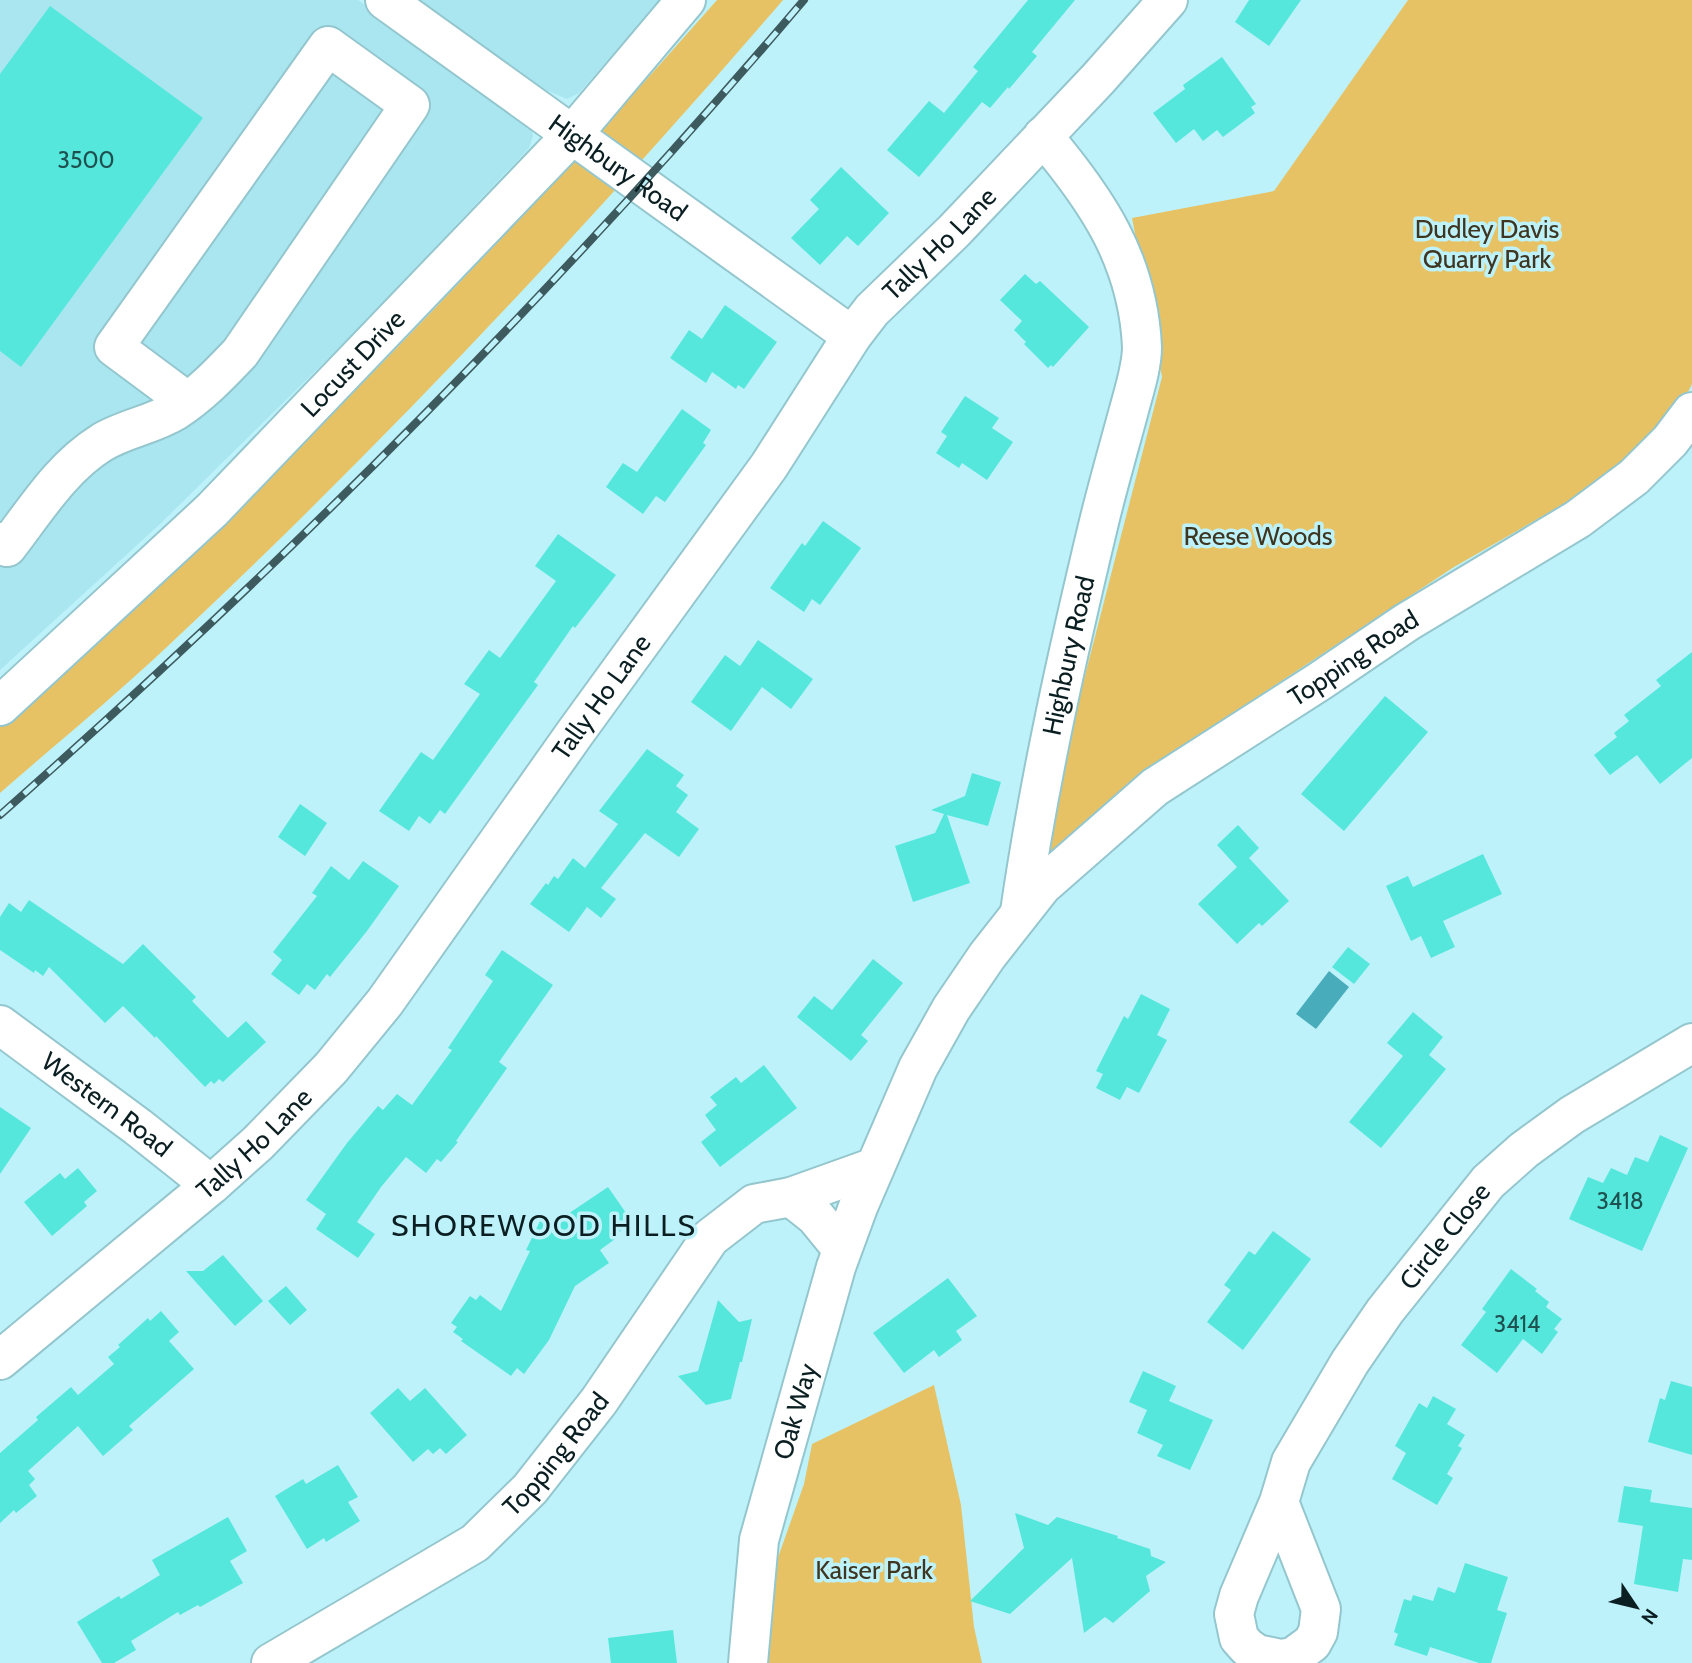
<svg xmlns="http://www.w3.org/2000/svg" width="1692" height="1663" font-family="Cabin,sans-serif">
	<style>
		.built { fill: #a9e6f0 }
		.park { fill: #e7c265 }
		.water { fill: #49acba }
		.building { fill: #55e7dc }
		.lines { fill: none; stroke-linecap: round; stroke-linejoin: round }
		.minor-casing { stroke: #94c6ce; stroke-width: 42 }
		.minor { stroke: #fff; stroke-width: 38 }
		.rail-casing { stroke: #3d5a5e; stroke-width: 8 }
		.rail { stroke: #bef2fa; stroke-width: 5; stroke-dasharray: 16; stroke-linecap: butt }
		.labels { text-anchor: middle; stroke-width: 7; stroke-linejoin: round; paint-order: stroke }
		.number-label { font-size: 23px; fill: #1e5150 }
		.street-label { font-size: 26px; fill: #0b1f22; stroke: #bef2fa }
		.park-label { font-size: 26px; fill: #3f3621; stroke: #bef2fa }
		.quarter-label { font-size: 30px; letter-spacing: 2px; fill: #0b1f22; stroke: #bef2fa }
	</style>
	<rect width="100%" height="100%" fill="#bef2fa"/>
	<path class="built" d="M0,0H358L522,119L531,128L533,136L529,148L352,335L160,524L0,670Z
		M420,0H660L579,93L567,99L541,88Z"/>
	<path class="park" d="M717,0H783C589,225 386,442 169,645C115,696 56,744 0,793V725C78,654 158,585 234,511C402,348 562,176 717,0Z
		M1408,0H1692V384L1686,396L1650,439L1604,481L1454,567L1145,771L1035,869L1162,377L1132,218L1274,191Z
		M934,1385L961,1505L974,1627L982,1663H763L770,1580L804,1484L812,1444Z"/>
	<path class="water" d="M1329,971L1349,987L1316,1029L1296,1014Z"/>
	<path class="building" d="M1028,0H1075L1032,52L1037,56L1009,89L1008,87L990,108L982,102L919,177L887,150L929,101L944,113L978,71L973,67Z
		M1249,0H1301L1269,46L1235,22Z
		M50,6L203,118L21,367L0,351V74Z
		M1222,57L1256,104L1251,107L1255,113L1223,137L1217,130L1203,141L1194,129L1176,143L1153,113L1185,89L1183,85Z
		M841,167L889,213L858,246L847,236L820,265L791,238L819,209L810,200Z
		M1025,274L1036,284L1040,281L1089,327L1053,367L1051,365L1048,368L1024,344L1026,342L1014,330L1022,321L1000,300Z
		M725,305L777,342L744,389L738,385L736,389L712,372L706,383L670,358L689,330L702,339Z
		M965,396L999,418L992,428L1013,442L987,480L962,463L959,468L936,453L947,436L941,432Z
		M682,409L711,430L703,443L706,445L665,502L656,496L643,514L606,487L623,463L637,472Z
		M823,521L861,548L820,605L812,599L804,612L770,588L802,543L805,546Z
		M558,534L616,575L575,628L573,626L534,682L538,685L445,814L440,810L430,824L419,816L409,831L379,811L421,752L433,760L480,694L464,684L489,650L500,658L556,581L535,566Z
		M758,640L813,679L791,709L762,687L731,731L691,702L725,655L740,666Z
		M1692,652V758L1660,784L1637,755L1610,775L1594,755L1617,737L1614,733L1629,721L1624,715L1661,686L1656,680Z
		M1385,696L1428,732L1344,831L1301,794Z
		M647,749L684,775L676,786L688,795L676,812L699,829L679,857L645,833L601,888L616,899L601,918L587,907L569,932L530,904L546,883L548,885L554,876L558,879L573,858L585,868L618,824L599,811Z
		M972,773L1001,782L988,826L947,815L970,883L913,902L895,846L935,833L944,814L931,810L965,796Z
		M300,804L327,823L305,856L278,837Z
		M1238,825L1259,848L1249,858L1289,901L1262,926L1259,923L1237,944L1198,904L1237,867L1217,845Z
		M1483,854L1502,894L1443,921L1455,947L1431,958L1421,936L1411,941L1386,886L1408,876L1413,887Z
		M363,861L399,886L367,931L330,977L327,974L315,990L307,984L299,995L271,974L282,960L273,952L317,896L312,893L331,866L349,880Z
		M29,900L123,964L143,944L196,997L192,1001L228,1038L246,1021L266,1042L223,1082L219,1079L214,1084L211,1081L205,1087L156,1036L155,1038L123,1006L105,1023L49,967L43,976L35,970L34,973L0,950V917L9,903L21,912Z
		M1348,947L1370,964L1354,984L1332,967Z
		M502,950L553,985L499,1062L507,1068L456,1141L458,1142L441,1162L437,1159L426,1173L406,1157L381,1187L357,1222L375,1234L358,1258L316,1229L326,1214L306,1200L347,1143L378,1106L383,1110L397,1094L412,1105L452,1050L448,1048L493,981L485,975Z
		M873,959L903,983L861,1035L868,1041L851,1061L797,1017L814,996L832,1010Z
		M1141,994L1170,1009L1157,1035L1167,1040L1139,1093L1127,1087L1120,1100L1096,1088L1103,1074L1096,1071L1124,1016L1128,1019Z
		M1413,1012L1443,1037L1429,1055L1446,1069L1381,1148L1349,1122L1403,1056L1387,1043Z
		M764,1065L797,1108L720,1167L701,1142L716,1130L705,1115L717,1105L710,1097L736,1077L741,1083Z
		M0,1107L31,1128L0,1174Z
		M1660,1135L1688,1148L1642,1251L1569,1219L1588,1177L1603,1183L1611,1168L1627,1175L1635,1157L1648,1162Z
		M78,1168L97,1191L84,1202L87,1206L52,1236L24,1202L60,1173L65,1179Z
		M608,1187L633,1223L613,1236L615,1239L600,1250L609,1263L575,1286L549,1340L524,1374L517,1368L511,1376L461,1341L463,1339L453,1332L457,1327L451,1323L470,1296L476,1300L480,1295L501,1311L530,1251L526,1250L540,1221L550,1226Z
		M1273,1231L1311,1259L1243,1350L1207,1322L1231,1290L1224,1285L1249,1251L1255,1255Z
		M223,1255L263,1301L235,1326L186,1271H203Z
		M1511,1269L1537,1289L1535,1291L1549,1302L1546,1307L1562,1319L1554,1329L1558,1332L1542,1354L1523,1339L1497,1373L1461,1345L1486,1312L1482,1309Z
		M948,1278L977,1316L956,1331L962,1340L939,1357L934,1350L904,1373L873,1333Z
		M286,1286L307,1310L290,1325L268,1301Z
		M718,1300L739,1322L752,1319L742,1362H740L731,1399L706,1405L678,1376L698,1371Z
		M161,1311L179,1332L169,1341L194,1369L129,1426L133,1430L103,1456L78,1426L28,1471L35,1479L29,1485L37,1496L16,1513L14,1510L0,1523V1453L38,1420L36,1417L71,1387L78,1395L114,1364L108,1357L120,1347L118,1345L148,1318L150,1321Z
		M1143,1371L1176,1386L1169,1401L1213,1420L1190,1470L1157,1456L1163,1445L1137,1433L1147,1410L1129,1402Z
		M1671,1381L1692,1387V1455L1648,1442L1660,1398L1665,1400Z
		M398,1388L410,1401L425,1388L467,1435L446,1454L440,1448L433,1454L428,1449L413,1462L370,1413Z
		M1433,1396L1456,1409L1447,1424L1465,1435L1458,1446L1462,1448L1447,1474L1453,1478L1437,1505L1392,1479L1406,1453L1395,1446L1419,1403L1427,1408Z
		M338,1465L358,1497L348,1502L360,1521L326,1542L324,1538L307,1549L275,1496L303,1479L306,1484Z
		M1624,1486L1652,1490L1650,1502L1692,1508V1560L1683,1559L1678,1592L1634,1584L1643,1526L1618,1522Z
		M1015,1513L1048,1525L1057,1517L1118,1536L1117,1538L1150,1549L1151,1556L1166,1562L1146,1576L1150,1591L1113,1623L1105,1617L1084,1633L1072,1558L1010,1614L970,1601L1024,1548Z
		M228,1517L247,1551L230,1561L243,1583L200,1607L198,1605L180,1615L178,1612L131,1641L136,1650L114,1663H102L77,1622L119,1596L121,1599L160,1575L152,1560Z
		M1465,1563L1508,1577L1497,1610L1507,1613L1491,1663H1479L1430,1647L1427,1656L1394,1645L1398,1634L1394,1632L1404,1599L1411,1601L1413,1595L1433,1601L1438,1587L1455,1593Z
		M673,1630L677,1663H611L608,1638Z"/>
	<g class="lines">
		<defs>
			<g id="minor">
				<path id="s1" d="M385,0L852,336"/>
				<path d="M0,542L7,547C35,511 61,468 101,443C123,429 152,425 175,411C200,395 220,374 240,353L410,105L328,46L114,347L188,402"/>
				<path id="s2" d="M0,706L212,510L572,135L686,0"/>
				<path id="s3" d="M1020,912C1039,781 1068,651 1099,522C1108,485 1119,447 1129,410C1134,391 1142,367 1142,347C1138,260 1097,200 1043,136"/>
				<path id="s4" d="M0,1025L138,1127L211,1185"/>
				<path d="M791,1197L815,1216L842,1249"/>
				<path id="s5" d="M0,1360L211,1185L258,1143L331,1068L385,1002L575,733L769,466L852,336L872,310L954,231L1098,79L1168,0"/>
				<path id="s6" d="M1279,1502L1321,1609L1318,1632L1312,1643L1293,1657L1281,1659L1257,1654L1247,1647L1239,1638L1234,1614L1239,1596L1279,1502L1291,1462L1350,1362L1385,1311L1488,1182L1524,1150L1572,1115L1692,1043"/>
				<path id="s7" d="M271,1663L475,1543L530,1489L599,1401L710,1238L754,1204L791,1197L875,1167"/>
				<path id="s8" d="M748,1663L759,1540L836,1267L858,1207L918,1068L951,1009L987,956L1042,886L1155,787L1320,681L1407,622L1578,519L1634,477L1670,441L1692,412"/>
			</g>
		</defs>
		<use href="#minor" class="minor-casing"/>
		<use href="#minor" class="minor"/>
		<defs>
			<path id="rail" d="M0,815C286,563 557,291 804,0"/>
		</defs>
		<use href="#rail" class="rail-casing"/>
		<use href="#rail" class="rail"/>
	</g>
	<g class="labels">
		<g class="number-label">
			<text x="86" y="168">3500</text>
			<text x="1620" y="1209">3418</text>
			<text x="1517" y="1332">3414</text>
		</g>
		<g class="street-label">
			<text dy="9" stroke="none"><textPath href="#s1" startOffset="287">Highbury Road</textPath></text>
			<text dy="9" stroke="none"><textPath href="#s5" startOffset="1468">Tally Ho Lane</textPath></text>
			<text dy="9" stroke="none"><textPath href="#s2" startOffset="492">Locust Drive</textPath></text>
			<text dy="9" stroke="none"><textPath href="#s3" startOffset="261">Highbury Road</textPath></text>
			<text dy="9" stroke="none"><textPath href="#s8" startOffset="1230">Topping Road</textPath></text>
			<text dy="9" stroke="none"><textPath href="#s5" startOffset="901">Tally Ho Lane</textPath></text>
			<text dy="9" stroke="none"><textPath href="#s4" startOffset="133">Western Road</textPath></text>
			<text dy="9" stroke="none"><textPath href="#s5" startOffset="334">Tally Ho Lane</textPath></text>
			<text dy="9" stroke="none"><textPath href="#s6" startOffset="696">Circle Close</textPath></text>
			<text dy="9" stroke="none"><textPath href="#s8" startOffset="257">Oak Way</textPath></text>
			<text dy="9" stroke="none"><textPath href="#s7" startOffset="357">Topping Road</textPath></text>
		</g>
		<g class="park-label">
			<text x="1487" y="238">Dudley Davis<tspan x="1487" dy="30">Quarry Park</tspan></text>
			<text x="1258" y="545">Reese Woods</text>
			<text x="874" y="1579">Kaiser Park</text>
		</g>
		<g class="quarter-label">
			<text x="544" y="1236">SHOREWOOD HILLS</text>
		</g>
	</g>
	<g transform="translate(1636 1607) rotate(125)" stroke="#bef2fa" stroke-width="5" paint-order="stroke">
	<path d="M0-5L12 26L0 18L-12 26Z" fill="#0b1f22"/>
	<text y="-10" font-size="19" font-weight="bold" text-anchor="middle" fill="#0b1f22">N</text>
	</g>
</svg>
